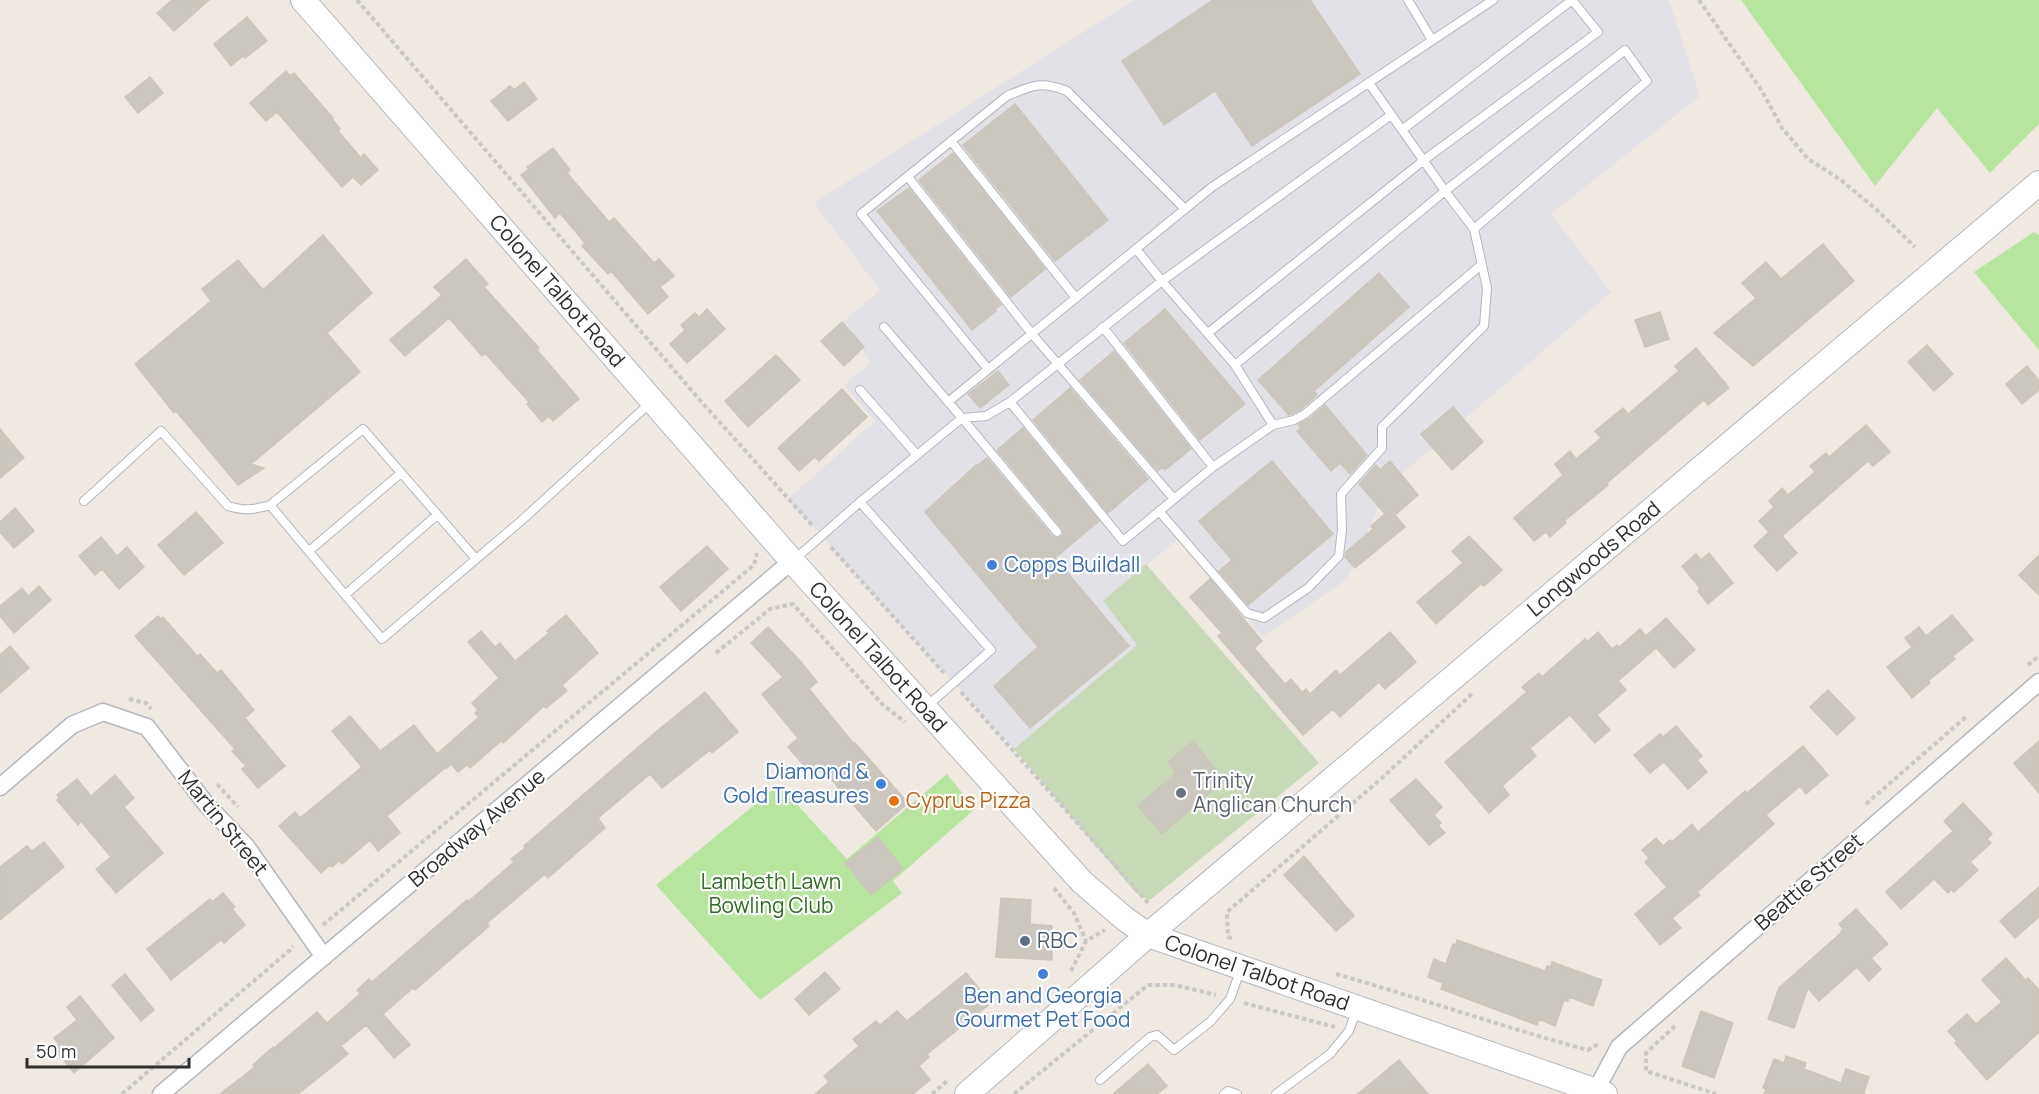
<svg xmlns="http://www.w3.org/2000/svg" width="2039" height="1094" font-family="Manrope,sans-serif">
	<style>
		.industrial { fill: #e3e1e8 }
		.green { fill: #b6e59e }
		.cemetery { fill: #c8d9b8 }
		.building { fill: #cbc7bf; stroke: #cbc5ba; stroke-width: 1.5 }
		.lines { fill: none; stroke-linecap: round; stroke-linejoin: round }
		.service-casing { stroke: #b4b7c1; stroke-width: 10 }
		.minor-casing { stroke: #b4b7c1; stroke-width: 19 }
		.secondary-casing { stroke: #b4b7c1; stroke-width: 26 }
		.path { stroke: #c9c9c9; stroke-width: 4; stroke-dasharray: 4.5 3; stroke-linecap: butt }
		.service { stroke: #fff; stroke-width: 8 }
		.minor { stroke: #fff; stroke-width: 16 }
		.secondary { stroke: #fff; stroke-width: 24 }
		.shop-dot { fill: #3f7fe0; stroke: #fff; stroke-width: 2 }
		.worship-dot { fill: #6b7280; stroke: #fff; stroke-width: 2 }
		.food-dot { fill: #e8710a; stroke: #fff; stroke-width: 2 }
		.service-dot { fill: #5c6f8a; stroke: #fff; stroke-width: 2 }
		.labels { text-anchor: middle; stroke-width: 4.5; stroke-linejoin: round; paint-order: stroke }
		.street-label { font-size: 21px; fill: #2e2e2e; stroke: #fff }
		.shop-label { font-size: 21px; fill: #366cbe; stroke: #fff; text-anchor: start }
		.worship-label { font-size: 21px; fill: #5b616d; stroke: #fff; text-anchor: start }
		.food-label { font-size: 21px; fill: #c56008; stroke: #fff; text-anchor: start }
		.park-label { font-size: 21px; fill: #2c6e1b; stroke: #fff }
		.service-label { font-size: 21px; fill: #4e5e75; stroke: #fff; text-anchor: start }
	</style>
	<rect width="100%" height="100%" fill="#efe9e1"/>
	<path class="industrial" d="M1134,0H1668L1670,3L1700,96L1551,214L1611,292L1387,487L1347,579L1263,637L1178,539L1103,601L1137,645L1014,749L788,499L875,421L844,385L871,362L843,322L880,290L814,203Z"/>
	<path class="green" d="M1741,0H2039V124L1990,173L1937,108L1875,186Z
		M2034,232L2039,235V350L1974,272Z
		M947,774L975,809L893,881L902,893L760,1000L656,885L779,785L847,859Z"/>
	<path class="cemetery" d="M1146,564L1319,763L1150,900L1136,893L1014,749L1137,645L1103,601Z"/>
	<path class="building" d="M172,0H209L174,31L157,13Z
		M1213,0H1310L1360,74L1252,146L1215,91L1164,125L1122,61Z
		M247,17L267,41L245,58L243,56L231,66L214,44Z
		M286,71L290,76L294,73L333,118L332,119L340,129L338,131L361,158L364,154L378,170L361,185L353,177L342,187L277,112L266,121L250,103Z
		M150,77L163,93L138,113L125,97Z
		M524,82L537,99L508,121L491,101L510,86L514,90Z
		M1015,104L1108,220L1055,261L963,145Z
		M553,148L570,170L567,173L609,222L614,218L654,263L659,259L674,276L660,287L668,297L648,314L611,271L608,274L582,246L585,243L560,213L555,218L521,175L529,169L527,167Z
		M953,153L1045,269L1011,297L919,180Z
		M909,188L1001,305L995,309L996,311L972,330L877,211Z
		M323,235L372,293L327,333L360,372L251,464L264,468L238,485L176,411L174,413L135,364L211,301L202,289L238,260L263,290Z
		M1823,244L1854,281L1789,336L1753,366L1714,333L1756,298L1742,283L1766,262L1781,279Z
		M466,259L488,284L484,287L539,348L537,350L579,399L553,421L549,416L542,422L527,404L529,402L485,353L482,356L449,318L405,356L390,340L442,295L434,287Z
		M1379,273L1409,307L1314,391L1317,395L1301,409L1289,415L1258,380Z
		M707,309L725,329L687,363L670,344L685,330L681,325L695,313L699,317Z
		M1165,309L1245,404L1200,440L1124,343Z
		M1660,312L1669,339L1645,347L1635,320Z
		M842,322L864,347L844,366L821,341Z
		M1927,345L1953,374L1934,391L1908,362Z
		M1696,348L1729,388L1708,405L1704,400L1607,483L1608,485L1564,521L1566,523L1550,537L1546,532L1534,541L1514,518L1563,475L1555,464L1570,451L1576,459L1601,438L1595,431L1623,408L1628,414L1679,371L1675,366Z
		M1114,351L1191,449L1165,470L1162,467L1158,471L1080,380Z
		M776,355L800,380L748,427L725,401Z
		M2027,366L2039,381V390L2022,404L2006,384Z
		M998,371L1009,385L980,408L968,394Z
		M1070,388L1148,479L1108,513L1033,420Z
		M842,389L867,417L819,461L815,457L799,471L778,448Z
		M1325,405L1367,455L1350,474L1340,463L1331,471L1297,431L1301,428L1298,425L1309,419Z
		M1453,407L1483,442L1452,470L1421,434Z
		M1866,425L1890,452L1873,466L1868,461L1782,536L1797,553L1777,571L1754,546L1769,532L1759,521L1774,507L1769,501L1782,488L1788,495L1815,472L1810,466L1826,453L1829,457Z
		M1023,428L1099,521L1055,558L1129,646L1030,728L994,686L1038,647L925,512L976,465L977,466L987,458L1052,536L1055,538L1061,537L1063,534L1062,528L997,450Z
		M0,429L24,458L0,478Z
		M1272,461L1333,534L1248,605L1219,571L1232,560L1199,521Z
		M1390,461L1418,495L1395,515L1405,527L1355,568L1345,557L1346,552L1373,529L1371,526L1385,514L1359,484L1376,465L1380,470Z
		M15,508L34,531L14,548L0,532V522Z
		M196,512L223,543L184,575L158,545Z
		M1469,536L1502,570L1484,586L1481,584L1436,624L1417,602L1463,563L1452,551Z
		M101,537L117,556L127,547L144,567L119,589L102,569L95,575L79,556Z
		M707,546L728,569L681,611L660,587Z
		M1709,553L1733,583L1708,604L1698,591L1700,588L1682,566L1696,554L1701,560Z
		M2039,555V595L2019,575Z
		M1210,579L1262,641L1254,648L1285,684L1291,679L1302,692L1306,689L1310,694L1336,670L1340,675L1390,632L1416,662L1385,689L1379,682L1340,717L1333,709L1303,735L1218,636L1222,633L1190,597Z
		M39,586L51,600L14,633L0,616V606L22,588L28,596Z
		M566,615L598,653L562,685L567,691L546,708L544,706L503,743L501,741L470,768L467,765L458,772L451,764L446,769L445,768L387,816L400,833L378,851L370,840L342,864L339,861L332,867L330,865L321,873L279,826L295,812L300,818L362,767L332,731L350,716L380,751L414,725L437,754L479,717L475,713L478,710L472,703L499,678L468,642L481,631L495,647L500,643L515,661L549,633L547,631Z
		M1952,615L1973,640L1953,656L1955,659L1928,681L1930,683L1912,698L1887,667L1912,647L1905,638L1919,627L1926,636Z
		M158,616L161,619L163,617L197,656L200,654L217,673L221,670L254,710L245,718L285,766L258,788L242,769L246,766L232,751L235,749L135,636Z
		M1666,618L1695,650L1674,668L1646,636Z
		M768,627L801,662L817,682L809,689L854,744L855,743L908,803L876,831L817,763L808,770L788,747L798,738L762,694L783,677L751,643Z
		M1640,629L1656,648L1618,681L1626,690L1597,715L1610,730L1595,743L1570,715L1530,748L1536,756L1502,786L1509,795L1489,813L1445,762L1527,692L1522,687L1539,673L1542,677L1585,639L1587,642L1598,632L1612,649L1617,645L1619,647Z
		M10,646L29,668L0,693V655Z
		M1828,690L1855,718L1837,735L1810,707Z
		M705,692L738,732L712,753L710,750L662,788L650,774L598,818L605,828L548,878L545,874L487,923L489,926L415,990L413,988L383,1014L410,1045L394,1058L366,1025L341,1046L348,1054L298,1094H220L255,1067L253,1065L273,1047L274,1048L317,1012L327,1023L360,994L357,990L369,979L372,982L467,900L469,901L514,862L511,859L525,848L524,846L657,731Z
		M1676,726L1702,756L1697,760L1707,772L1688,789L1664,762L1650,773L1634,755L1660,734L1663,737Z
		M1193,741L1224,780L1162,834L1138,806L1176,773L1168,762Z
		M2039,741V793L2014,763Z
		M1803,746L1828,775L1806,794L1800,786L1766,815L1774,824L1697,892L1700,895L1672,918L1681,928L1660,945L1635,914L1667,887L1645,862L1649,858L1642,850L1656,838L1663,846L1670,840L1672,842L1692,824L1698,832L1745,791L1747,793Z
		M115,775L134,798L124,807L163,853L116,893L96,869L111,857L81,821L78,825L57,800L59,798L57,795L77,779L91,796Z
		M1416,779L1442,807L1434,815L1441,823L1438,825L1445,833L1429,845L1390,800Z
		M1963,803L1992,834L1987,839L1991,843L1970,862L1978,870L1954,892L1951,890L1948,893L1934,879L1901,909L1886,892L1953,831L1944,821Z
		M878,837L903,869L871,895L845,863Z
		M44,842L64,867L0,920V867L27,846L32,851Z
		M1304,856L1354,916L1336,931L1284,875Z
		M2039,887V917L2015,938L2000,921Z
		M223,893L235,907L232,909L245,925L224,943L221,940L171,980L147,949L210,899L212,902Z
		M1001,898L1031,900L1030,924L1052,926V960L996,957Z
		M1856,909L1888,944L1871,958L1881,969L1869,981L1857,967L1819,1001L1808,988L1794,1028L1768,1019L1779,988L1842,932L1841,931L1843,929L1839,924Z
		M1457,940L1545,971L1547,966L1551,967L1552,962L1602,980L1593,1006L1569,997L1568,1001L1564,1000L1555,1026L1539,1019L1537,1025L1441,989L1443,983L1428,977L1434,959L1446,964L1453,944L1456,945Z
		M2006,958L2026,981L2028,978L2039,990V1032L1987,1080L1955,1043L1957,1041L1948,1031L1967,1014L1976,1024L2002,1002L1982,980Z
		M825,972L840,989L809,1015L795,999Z
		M966,973L991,1003L927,1054L929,1057L919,1066L930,1080L913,1094H815L829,1082L824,1076L859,1046L853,1039L876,1021L880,1025L897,1011L907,1021Z
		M125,974L154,1010L141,1021L112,985Z
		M80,996L114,1038L74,1073L54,1048L59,1044L54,1038L77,1020L67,1007Z
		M1701,1011L1733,1023L1714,1078L1682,1066Z
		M1786,1056L1806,1063L1804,1069L1841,1083L1846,1069L1869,1077L1864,1092L1865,1094H1764L1766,1089L1763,1088L1774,1059L1784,1063Z
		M1399,1060L1428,1094H1358Z
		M1148,1064L1167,1086L1157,1094H1113Z"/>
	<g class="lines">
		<defs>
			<path id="service" d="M1408,0L1432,40
				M1402,130L1572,0
				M951,141L1076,298
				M908,177L1032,334L1174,499
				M1136,249L1162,281L1391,115
				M1103,327L1213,467
				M1208,333L1424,160L1598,32L1572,0
				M988,369L861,214L1007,96C1033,85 1040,81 1067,91L1185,209
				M860,390L917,455
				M948,402L1212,187L1493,0
				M1010,402L1123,541L1213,467L1273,425L1235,365
				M962,418L986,416L1010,402L1162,281L1235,365L1445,191L1369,83
				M962,418L1057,532
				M1273,425L1294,420L1305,414L1481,265
				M84,501L161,431L228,506C244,511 254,510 270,505
				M860,502L991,650L926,707
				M1159,511L1247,613L1264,618L1308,588L1339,556L1342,529L1341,494L1382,448V427L1484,326L1487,288L1474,229L1445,191L1625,50L1647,81L1474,229
				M309,551L401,473
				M476,559L363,429L270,505L382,639L521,521L650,403
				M795,559L860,502L962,418L884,327
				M345,595L437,515
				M1100,1080L1150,1037L1157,1035L1174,1050L1210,1022L1230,999L1240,971
				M1224,1094L1228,1091L1237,1094
				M1276,1094L1330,1054L1349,1031L1357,1008"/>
			<path id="minor" d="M0,787L72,725L103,712L147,727L206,804L246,846L324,957
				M161,1094L792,561
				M1594,1094L1619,1047L2039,682"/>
			<path id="secondary" d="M303,0L792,561L1082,882L1125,919L1148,935L1605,1094
				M967,1094L1148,935L2039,183"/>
		</defs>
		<use href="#service" class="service-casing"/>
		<use href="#minor" class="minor-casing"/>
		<use href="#secondary" class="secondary-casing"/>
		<path class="path" d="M357,0L698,398L812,525
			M1699,0L1762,91L1782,128L1808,159L1841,180L1877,210L1915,247
			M831,547L944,673
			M716,653L770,609L793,604L883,705L905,722
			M2028,665L2039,656
			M961,692L1150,905
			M129,699L146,703L151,709
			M217,784L238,807
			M1866,804L1967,716
			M1054,888L1074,913L1086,941
			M323,925L754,565L757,553
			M1232,938L1228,937L1227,912L1383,777L1473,693
			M1071,971L1086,941L1105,930
			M1336,974C1420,998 1503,1027 1588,1050L1600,1043
			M1244,1003L1335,1027
			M1675,1026L1646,1053V1071L1716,1094
			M122,1094L290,950L293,946
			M932,1094L947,1081
			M1014,1094L1148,985H1175L1216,995"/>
		<use href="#service" class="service"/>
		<use href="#minor" class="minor"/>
		<use href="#secondary" class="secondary"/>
	</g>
	<g class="shop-dot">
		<circle cx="992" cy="565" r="6"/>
		<circle cx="881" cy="784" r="6"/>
		<circle cx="1043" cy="974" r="6"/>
	</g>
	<circle class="worship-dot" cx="1181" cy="793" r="6"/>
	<circle class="food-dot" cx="894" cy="801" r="6"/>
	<circle class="service-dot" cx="1025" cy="941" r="6"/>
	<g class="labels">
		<g class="street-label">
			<text transform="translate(557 291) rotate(49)" y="7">Colonel Talbot Road</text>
			<text transform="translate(1594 559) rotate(-40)" y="7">Longwoods Road</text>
			<text transform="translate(878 657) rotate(48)" y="7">Colonel Talbot Road</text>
			<text transform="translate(223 823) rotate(51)" y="7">Martin Street</text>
			<text transform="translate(477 828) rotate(-40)" y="7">Broadway Avenue</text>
			<text transform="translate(1809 882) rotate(-41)" y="7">Beattie Street</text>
			<text transform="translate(1257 973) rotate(19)" y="7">Colonel Talbot Road</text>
		</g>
		<g class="shop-label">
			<text x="1004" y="572">Copps Buildall</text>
			<text x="869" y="779" text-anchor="end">Diamond &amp;<tspan x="869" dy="24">Gold Treasures</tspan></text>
			<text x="1043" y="1003" text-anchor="middle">Ben and Georgia<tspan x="1043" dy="24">Gourmet Pet Food</tspan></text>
		</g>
		<g class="worship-label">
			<text x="1193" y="788">Trinity<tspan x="1193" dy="24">Anglican Church</tspan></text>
		</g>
		<g class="food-label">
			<text x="906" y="808">Cyprus Pizza</text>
		</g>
		<g class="park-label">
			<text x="771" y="889">Lambeth Lawn<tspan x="771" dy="24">Bowling Club</tspan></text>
		</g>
		<g class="service-label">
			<text x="1037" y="948">RBC</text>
		</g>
	</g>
	<path d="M27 1058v9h162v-9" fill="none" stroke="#2e2e2e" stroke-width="3"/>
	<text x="36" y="1058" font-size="18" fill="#2e2e2e" stroke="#ffffff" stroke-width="4.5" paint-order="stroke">50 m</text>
</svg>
